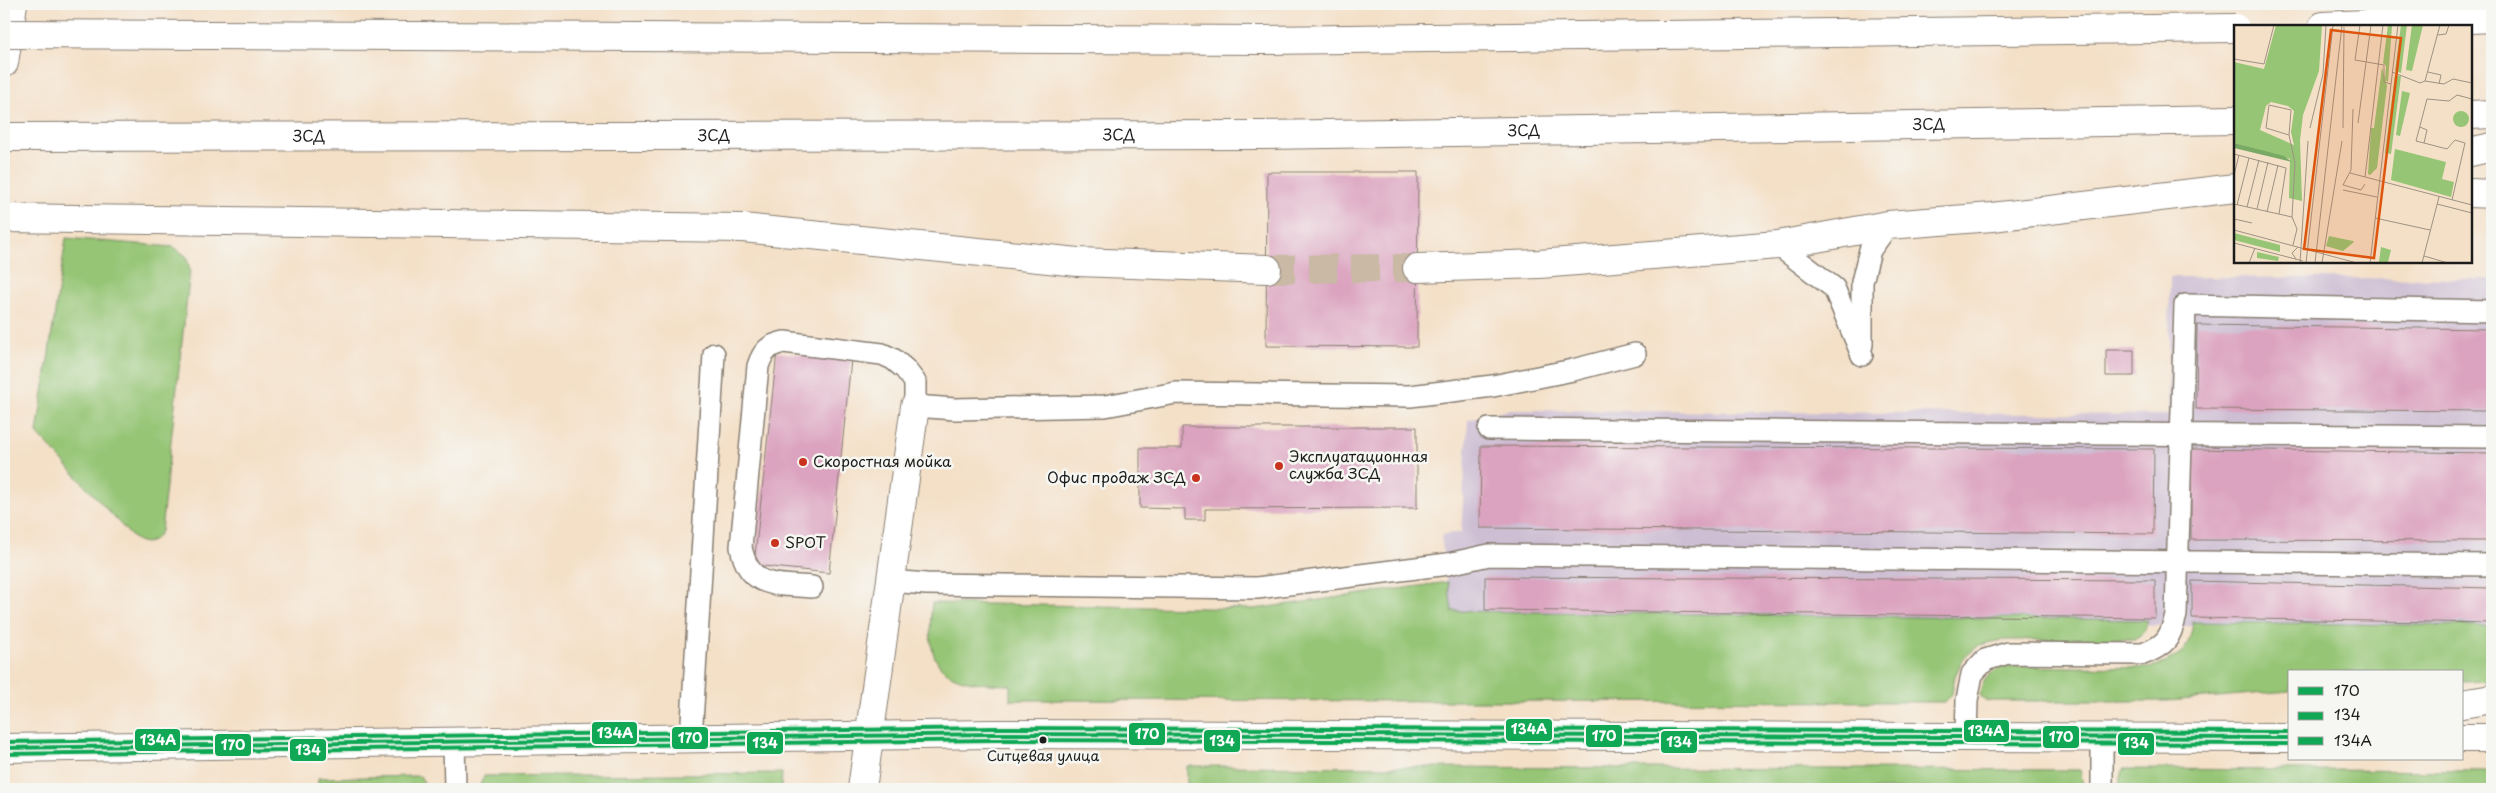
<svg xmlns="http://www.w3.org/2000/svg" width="2496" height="793" font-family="'Playpen Sans',sans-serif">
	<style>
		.industrial { fill: #cdbed3 }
		.green { fill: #95c575; stroke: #587048 }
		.building { fill: #dba3bf }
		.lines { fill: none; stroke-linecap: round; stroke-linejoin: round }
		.secondary-tunnel { stroke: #c9b9a5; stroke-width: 28; stroke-dasharray: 28 14; stroke-linecap: butt }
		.service-casing { stroke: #887e72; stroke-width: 24 }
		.minor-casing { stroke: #887e72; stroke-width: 30 }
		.tertiary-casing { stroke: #887e72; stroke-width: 30 }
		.secondary-casing { stroke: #887e72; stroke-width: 30 }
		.motorway-casing { stroke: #887e72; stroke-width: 30 }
		.service { stroke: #fff; stroke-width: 21 }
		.minor { stroke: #fff; stroke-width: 28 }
		.tertiary { stroke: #fff; stroke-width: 28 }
		.secondary { stroke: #fff; stroke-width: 28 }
		.motorway { stroke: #fff; stroke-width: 28 }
		.motorway-bridge-casing { stroke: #887e72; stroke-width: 30; stroke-linecap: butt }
		.motorway-bridge { stroke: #fff; stroke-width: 28 }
		.bus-1-casing { stroke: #f6f6f2; stroke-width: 8 }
		.bus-2-casing { stroke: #f6f6f2; stroke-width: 8 }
		.bus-3-casing { stroke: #f6f6f2; stroke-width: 8 }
		.bus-1 { stroke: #10a855; stroke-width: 4 }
		.bus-2 { stroke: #10a855; stroke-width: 4 }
		.bus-3 { stroke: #10a855; stroke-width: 4 }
		.poi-dot { fill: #c8321e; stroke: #f6f6f2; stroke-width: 2 }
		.bus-dot { fill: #1c1c1c; stroke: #f6f6f2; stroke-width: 2 }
		.labels { text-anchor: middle; stroke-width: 5; stroke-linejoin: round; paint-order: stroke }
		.bus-label { font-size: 14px; fill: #1c1c1c; stroke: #f6f6f2 }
		.street-label { font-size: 15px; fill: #1c1c1c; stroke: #f6f6f2 }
		.poi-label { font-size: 15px; fill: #1c1c1c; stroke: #f6f6f2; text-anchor: start }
		.inset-road { fill: none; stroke: #9e9283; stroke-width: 1 }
		.view { fill: #de560d; fill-opacity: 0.15; stroke: #de560d; stroke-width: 2.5 }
		.inset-edge { fill: none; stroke: #1c1c1c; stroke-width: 2.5 }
		.line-badge { stroke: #f6f6f2; stroke-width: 2 }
		.badge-label { font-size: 14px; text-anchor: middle; font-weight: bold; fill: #fff }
	</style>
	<rect width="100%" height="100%" fill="#f6f6f2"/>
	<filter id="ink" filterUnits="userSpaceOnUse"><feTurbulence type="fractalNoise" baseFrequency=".02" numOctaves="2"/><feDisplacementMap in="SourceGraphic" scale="10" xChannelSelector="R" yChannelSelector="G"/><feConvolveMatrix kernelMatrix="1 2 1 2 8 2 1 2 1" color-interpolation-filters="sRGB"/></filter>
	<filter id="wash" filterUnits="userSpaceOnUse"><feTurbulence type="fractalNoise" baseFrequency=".0096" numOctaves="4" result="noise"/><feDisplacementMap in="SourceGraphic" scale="20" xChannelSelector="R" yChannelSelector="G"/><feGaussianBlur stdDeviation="1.12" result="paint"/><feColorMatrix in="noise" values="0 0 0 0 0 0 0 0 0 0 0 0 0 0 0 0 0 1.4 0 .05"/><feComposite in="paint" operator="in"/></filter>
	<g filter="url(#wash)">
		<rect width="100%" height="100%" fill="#f4e0c7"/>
		<path class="industrial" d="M2170,277L2492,279V631L1450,614L1441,535L1461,532L1468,420L1508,410L2168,415Z"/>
		<path class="green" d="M66,238L173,247L186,256L190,270L161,531C154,544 145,546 133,538L37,433Z
			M1448,582L1452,611L2148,620L2142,634L2134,639L2002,640L1979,645L1963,659L1955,676L1952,694L1945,702L1010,700V685C944,683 924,673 932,603L1254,609Z
			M2193,622L2492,626V681L2462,682V672H2290V691L2167,701H1985L1980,695C1982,678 1990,673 2004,666L2146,668C2176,662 2189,654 2193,622Z
			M1187,766L2080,770L2084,789H1187Z
			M2123,769L2492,771V789H2118Z
			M782,773L781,789H478L484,776Z
			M420,776L428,789H318V778Z"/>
		<g id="blocks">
			<path class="building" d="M1267,172H1418L1417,347L1266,346Z
				M2197,325L2492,329V411L2196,409Z
				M2106,350H2134V376H2106Z
				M777,352L851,360L829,573L754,565Z
				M1182,427H1417V508L1205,509V520H1185V509L1140,508V448H1182Z
				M1481,446L2154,449L2153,534L1480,528Z
				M2191,449L2492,453V541L2191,540Z
				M1485,577L2155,580V618L1485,610Z
				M2192,581L2492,588V623L2192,618Z"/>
		</g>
	</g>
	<g filter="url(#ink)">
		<use href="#blocks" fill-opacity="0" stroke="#887e72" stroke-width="1"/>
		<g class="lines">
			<path class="secondary-tunnel" d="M1267,269L1417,268"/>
			<defs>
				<path id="service" d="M1778,245L1834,288L1862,355
					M1862,345V282L1870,250L1888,225
					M1489,429L2492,437
					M891,581L926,584L1257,588L1448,564L1489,555L2492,565
					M812,587C776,584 749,589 741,547L758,366C763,351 769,345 784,342L882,354L893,359L905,369L915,382V406L955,409L1105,406L1176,393L1410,396L1493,386L1573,370L1635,354
					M1966,736L1967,700L1972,674L1985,660L2008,653L2143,654C2166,645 2170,639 2176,615L2185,305L2492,311
					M2102,737V789
					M691,739L714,354
					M454,741L455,789"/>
				<path id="minor" d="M862,789L915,406"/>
				<path id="tertiary" d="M4,63L13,4"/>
				<path id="secondary" d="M2470,152L2492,147
					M2470,193L2492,194
					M4,218L743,228L1078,262L1267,269
					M1417,268L1539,264L1778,245L1888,225L1992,217L2235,188
					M2462,704L2492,699
					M2462,738H2492
					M4,748L993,734L2290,738"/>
				<g id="motorway">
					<path d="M2323,26L2492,18"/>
					<path d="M2470,115L2492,114"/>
					<path id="s1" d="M4,137L1264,135L2235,120"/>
				</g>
			</defs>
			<use href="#service" class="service-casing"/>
			<use href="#minor" class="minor-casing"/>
			<use href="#tertiary" class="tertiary-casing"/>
			<use href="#secondary" class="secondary-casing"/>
			<use href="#motorway" class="motorway-casing"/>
			<use href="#service" class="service"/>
			<use href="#minor" class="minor"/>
			<use href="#tertiary" class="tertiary"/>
			<use href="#secondary" class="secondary"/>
			<use href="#motorway" class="motorway"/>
			<defs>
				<path id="motorway-bridge" d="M4,34L1263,40L2235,28"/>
			</defs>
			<use href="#motorway-bridge" class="motorway-bridge-casing"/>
			<use href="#motorway-bridge" class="motorway-bridge"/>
			<defs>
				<path id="bus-1" d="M4,748L993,734L2290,738"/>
				<path id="bus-2" d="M4,754L993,740L2290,744"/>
				<path id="bus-3" d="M4,742L993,728L2290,732"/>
			</defs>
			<use href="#bus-1" class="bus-1-casing"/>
			<use href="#bus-2" class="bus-2-casing"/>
			<use href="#bus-3" class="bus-3-casing"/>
			<use href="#bus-1" class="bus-1"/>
			<use href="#bus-2" class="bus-2"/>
			<use href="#bus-3" class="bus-3"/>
		</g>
	</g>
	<g class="poi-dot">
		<circle cx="803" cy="462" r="5"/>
		<circle cx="1279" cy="466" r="5"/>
		<circle cx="1196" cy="478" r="5"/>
		<circle cx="775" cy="543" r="5"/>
	</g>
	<circle class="bus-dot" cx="1043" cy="740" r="4.5"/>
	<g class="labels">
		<g class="bus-label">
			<text x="1043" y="761">Ситцевая улица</text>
		</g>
		<g class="street-label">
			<text dy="5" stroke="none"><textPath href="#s1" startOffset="1925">ЗСД</textPath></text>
			<text dy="5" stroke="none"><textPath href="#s1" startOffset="1520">ЗСД</textPath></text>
			<text dy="5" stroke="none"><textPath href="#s1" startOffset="710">ЗСД</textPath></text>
			<text dy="5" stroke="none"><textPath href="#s1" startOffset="1115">ЗСД</textPath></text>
			<text dy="5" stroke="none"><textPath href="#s1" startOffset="305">ЗСД</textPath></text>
		</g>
		<g class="poi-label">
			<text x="1289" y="462">Эксплуатационная<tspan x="1289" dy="17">служба ЗСД</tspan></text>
			<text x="813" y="467">Скоростная мойка</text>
			<text x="1186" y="483" text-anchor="end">Офис продаж ЗСД</text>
			<text x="785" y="548">SPOT</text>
		</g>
	</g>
	<g transform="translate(2234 25)">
		<rect width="238" height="238" fill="#f4e0c7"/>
		<path d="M42,0H88L85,46L69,90L66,115L68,176L55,173L56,134L0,118V37L30,44ZM37,77L54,81L60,86L57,107L60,120L26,105L32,81ZM154,0H158L154,57L151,55L152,41L149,38ZM167,0H173L167,48L161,46ZM178,0H189L178,46L172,45ZM148,42L153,61L143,143L136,150L134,149L137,103H140ZM161,50L167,51L157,129L151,128ZM168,66L176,68L166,111L162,110ZM219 94a8 8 0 1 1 16 0a8 8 0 1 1-16 0ZM161,124L212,137L208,154L220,157L217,172L157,155ZM0,208L46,220V227L0,215ZM95,211L119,216L120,217L109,226L92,221ZM147,222L157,225L154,237H145ZM23,227L45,232L44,236L23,233Z" fill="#95c575" fill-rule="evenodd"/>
		<path d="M0,118L50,131L58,137L0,123Z" fill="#78aa66"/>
		<path class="inset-road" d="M126,0L121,35L150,40V57L157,59M204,10L212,9L215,0M0,34L30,39L40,0M158,47L186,58L191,56L210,59L219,54L238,58M194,47L207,50L205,59M191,56L206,0M119,84L117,145L109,160L127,165L131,159M124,98L137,0M186,102L193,105L190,118L213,124L221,115L231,118L218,175M76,103L89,49L92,0M109,103L110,2M55,110L32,103L35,80L57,85L55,110L61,138L58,192M190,118L182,116L193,74L215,76L223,70L238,74M0,129L52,143L45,189M116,148L238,180M0,150L5,130M131,152L149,0M109,165L143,172M0,179L58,192L63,204L59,220M203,179L238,188M3,180L15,133M13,182L25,135M23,184L34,137M33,187L44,140M141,193L196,205M0,194L18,198M0,205L123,238M0,218L69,236M190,231L214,238M62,234L58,228L64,222M15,238L21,223M66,238L74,116M72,238L99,0M81,238L108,0M88,238L108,116M136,238L164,0M188,238L205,172"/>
		<path class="view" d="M97,5L167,13L140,233L70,224Z"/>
		<rect width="238" height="238" class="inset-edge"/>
	</g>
	<g class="line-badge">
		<rect x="1505" y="718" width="48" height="24" rx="5" fill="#10a855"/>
		<rect x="1963" y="719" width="47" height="24" rx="5" fill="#10a855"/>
		<rect x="591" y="721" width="47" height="24" rx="5" fill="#10a855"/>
		<rect x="1128" y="722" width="38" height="24" rx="5" fill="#10a855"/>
		<rect x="1585" y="724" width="38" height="24" rx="5" fill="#10a855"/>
		<rect x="2042" y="725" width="38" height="24" rx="5" fill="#10a855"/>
		<rect x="671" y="726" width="38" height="24" rx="5" fill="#10a855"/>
		<rect x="134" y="728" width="47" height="24" rx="5" fill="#10a855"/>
		<rect x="1203" y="729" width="38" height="24" rx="5" fill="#10a855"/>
		<rect x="1660" y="730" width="38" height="24" rx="5" fill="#10a855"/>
		<rect x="746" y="731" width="38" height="24" rx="5" fill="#10a855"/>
		<rect x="2117" y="732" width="38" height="24" rx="5" fill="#10a855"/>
		<rect x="214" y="733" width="38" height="24" rx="5" fill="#10a855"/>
		<rect x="289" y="738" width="38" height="24" rx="5" fill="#10a855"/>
	</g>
	<g class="badge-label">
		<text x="1529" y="734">134А</text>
		<text x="1986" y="736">134А</text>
		<text x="615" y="738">134А</text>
		<text x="1147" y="739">170</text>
		<text x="1604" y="741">170</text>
		<text x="2061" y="742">170</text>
		<text x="690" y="743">170</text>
		<text x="158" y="745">134А</text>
		<text x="1222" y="746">134</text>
		<text x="1679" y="747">134</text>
		<text x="765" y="748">134</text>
		<text x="2136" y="748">134</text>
		<text x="233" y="750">170</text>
		<text x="308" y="755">134</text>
	</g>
	<rect width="2496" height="793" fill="none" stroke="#f6f6f2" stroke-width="20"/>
	<rect x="2288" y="670" width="175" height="90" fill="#f6f6f2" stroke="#9f9f9c"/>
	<rect x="2298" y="687" width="25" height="8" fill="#10a855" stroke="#9f9f9c"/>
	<text x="2334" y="696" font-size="15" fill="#1c1c1c">170</text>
	<rect x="2298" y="712" width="25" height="8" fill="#10a855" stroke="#9f9f9c"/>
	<text x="2334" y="720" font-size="15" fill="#1c1c1c">134</text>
	<rect x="2298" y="737" width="25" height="8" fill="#10a855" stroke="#9f9f9c"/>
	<text x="2334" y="746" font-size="15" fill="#1c1c1c">134А</text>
</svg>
